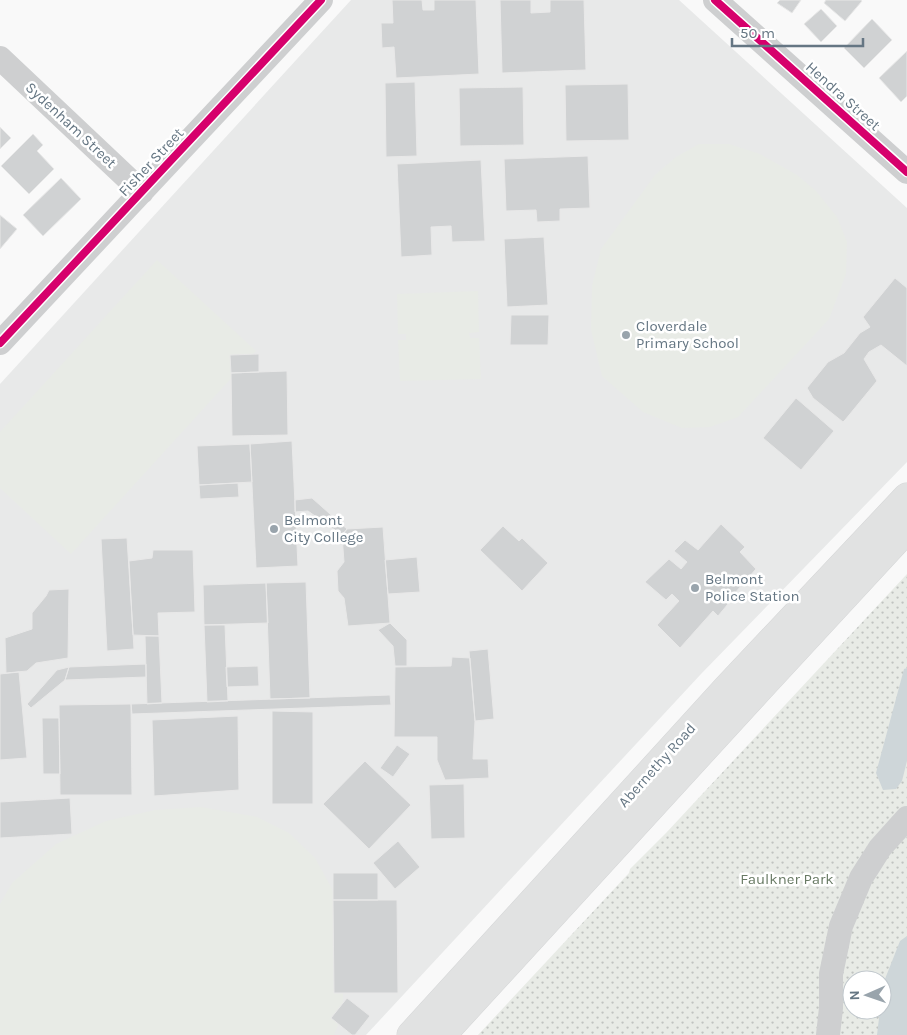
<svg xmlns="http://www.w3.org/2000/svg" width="907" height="1035" font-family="Karla,sans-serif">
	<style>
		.built { fill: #e8e9e9 }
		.park { fill: url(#park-dots); fill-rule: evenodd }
		.garden { fill: #e8ebe6 }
		.water { fill: #ced6d9 }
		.building { fill: #d0d2d3; stroke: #e8e8e8 }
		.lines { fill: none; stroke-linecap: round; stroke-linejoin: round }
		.major-casing { stroke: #d5d6d7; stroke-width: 29 }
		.minor { stroke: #cecfd0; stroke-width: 24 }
		.major { stroke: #e1e2e2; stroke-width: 28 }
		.cycleway-casing { stroke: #fff; stroke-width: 11 }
		.cycleway { stroke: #d6006c; stroke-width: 8 }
		.poi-dot { fill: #99a4ac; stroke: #fff; stroke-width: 2 }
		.labels { text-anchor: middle; stroke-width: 5; stroke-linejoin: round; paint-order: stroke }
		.street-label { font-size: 15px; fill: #657683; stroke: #fff }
		.poi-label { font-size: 15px; fill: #657683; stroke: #fff; text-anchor: start }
		.park-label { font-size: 15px; fill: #687a64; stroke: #fff }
	</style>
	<defs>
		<pattern id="park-dots" width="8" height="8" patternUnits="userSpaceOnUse" patternTransform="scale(1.25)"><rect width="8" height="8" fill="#e8ebe6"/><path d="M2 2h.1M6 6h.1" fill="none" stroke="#c0c3c0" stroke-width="1.8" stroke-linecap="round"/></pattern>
	</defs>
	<rect width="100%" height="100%" fill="#f9f9f9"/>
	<path class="built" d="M351,0H679L907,208V462L701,674L366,1035H0V384Z"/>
	<path class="park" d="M907,574V1035H478L629,873L630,869L666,833ZM852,980H882V1010H852Z"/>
	<path class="garden" d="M699,144H729L760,154L797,175L816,191L837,217L847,242L846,274L829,319L738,417L710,427L682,428L643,412L602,376L591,330L592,286L601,249L655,175L676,157Z
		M157,260L256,351L71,554L0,488V432Z
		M478,291L479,332L469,333L470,338H479L481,379L400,381L398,340H406V334H398L397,294Z
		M201,807L257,817L289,833L315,858L337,898L343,949V1013L334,1035H0V904L12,883L56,844L106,821L155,810Z"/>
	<path class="water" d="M907,668V761L902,781L896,789L883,790L876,773L904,669Z
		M907,936V1035H877L880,1010H882V1000L885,979L900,941Z"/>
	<path class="building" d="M392,0H422L423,10H434V0H476L479,74L396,78L394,47L382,48L381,23H393Z
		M500,0H531V13L550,12V0H584L586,70L502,73Z
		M780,0H801L792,13L777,3Z
		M826,0H861L862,1L845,21L824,3Z
		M821,9L837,26L821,42L804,24Z
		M872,19L892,40L864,68L844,48Z
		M907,51V96L901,102L879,78Z
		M415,82L417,156L386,157L385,83Z
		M628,84L629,140L566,141L565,85Z
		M523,87L524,145L460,146L459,88Z
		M0,127L11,138L0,149Z
		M33,134L43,145L37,151L54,169L29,194L1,166Z
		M588,156L590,208L560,209V221L537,222L536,210L506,211L504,159Z
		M481,160L485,241L452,242L451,226L431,227L432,255L401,257L397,164Z
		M61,178L81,199L43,236L23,215Z
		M0,215L17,229L0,249Z
		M544,237L548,305L507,307L504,239Z
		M895,278L907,288V366L881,345L869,352L864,359L877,381L845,420L843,422L813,398L807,388L828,362L844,353L860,333L870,327L863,317Z
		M511,315H549L548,345H510Z
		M259,354V372L231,373L230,355Z
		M287,371L288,435L232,436L231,373Z
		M796,398L834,431L801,470L763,438Z
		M292,441L298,566L256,568L250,444Z
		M250,444L252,482L199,485L197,446Z
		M238,483L239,497L200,499L199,485Z
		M312,498L347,529L342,535L308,511L295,512V500Z
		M721,524L745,547L740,552L756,569L727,602L728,604L718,616L713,611L680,648L657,625L679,601L672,594L666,600L645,582L669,559L681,569L687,562L674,551L685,540L698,550Z
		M503,526L519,541L522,538L548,563L522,591L480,550Z
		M383,527L390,623L348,626L344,598L338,591L337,571L344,562L342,535L347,529Z
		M127,538L134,649L107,651L101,539Z
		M153,550H193L195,612L158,613L159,636L133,635L129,561L152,558Z
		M417,557L420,592L388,594L385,560Z
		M306,582L310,698L270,699L266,583Z
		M266,583L268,623L204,625L203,585Z
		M69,589L68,658L36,663L27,671L6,673L5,638L32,629V613L46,596L49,590Z
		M390,623L407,640V666H395L393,646L378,630Z
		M204,625H225L228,701L207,702Z
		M145,636H159L162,703L147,704Z
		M488,649L494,719L475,721L469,651Z
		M452,657L470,658L475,721L473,759H488L489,778L445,780L437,760V737H394L395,667L451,666Z
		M146,664V677L65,680L69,667Z
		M258,666L259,686L227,687L226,667Z
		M69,667L65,680L31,708L27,704L57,670Z
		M19,672L27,758L0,760V674Z
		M390,695L391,705L132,714L131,704Z
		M131,704L132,795H60L59,705Z
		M272,711L313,712V804H272Z
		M238,716L239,790L154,796L152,720Z
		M42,718H59L60,774H43Z
		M397,745L410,754L393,777L380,768Z
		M365,761L411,805L369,849L323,804Z
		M464,784L465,838L431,839L429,785Z
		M70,798L72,834L0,838V802Z
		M398,841L420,867L395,889L373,863Z
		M333,873H378V900H333Z
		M333,900H397L398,993H334Z
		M347,998L370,1016L355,1035H352L331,1018Z"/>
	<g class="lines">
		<defs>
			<path id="major" d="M411,1035L727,688L907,497
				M442,1035L759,689L907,529"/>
		</defs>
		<use href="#major" class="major-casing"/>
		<path class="minor" d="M715,0L907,172
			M0,58L142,192
			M0,343L321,0
			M828,1035L831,1008V974L841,926L861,878L880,848L907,818"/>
		<use href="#major" class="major"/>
		<defs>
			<path id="cycleway" d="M715,0L907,172
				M0,343L321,0"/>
		</defs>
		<use href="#cycleway" class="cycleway-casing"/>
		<use href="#cycleway" class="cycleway"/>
	</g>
	<g class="poi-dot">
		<circle cx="626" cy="335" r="5"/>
		<circle cx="274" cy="529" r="5"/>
		<circle cx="695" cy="588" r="5"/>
	</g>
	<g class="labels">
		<g class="street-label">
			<text transform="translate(843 96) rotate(42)" y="5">Hendra Street</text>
			<text transform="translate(71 125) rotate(43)" y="5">Sydenham Street</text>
			<text transform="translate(151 162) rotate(-47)" y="5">Fisher Street</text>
			<text transform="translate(657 765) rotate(-48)" y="5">Abernethy Road</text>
		</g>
		<g class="poi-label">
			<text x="636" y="331">Cloverdale<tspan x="636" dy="17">Primary School</tspan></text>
			<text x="284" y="525">Belmont<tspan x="284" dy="17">City College</tspan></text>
			<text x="705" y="584">Belmont<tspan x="705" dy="17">Police Station</tspan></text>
		</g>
		<g class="park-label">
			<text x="787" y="884">Faulkner Park</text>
		</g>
	</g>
	<g transform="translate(867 995) rotate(268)"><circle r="24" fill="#ffffff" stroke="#c1c8cd"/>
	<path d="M0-4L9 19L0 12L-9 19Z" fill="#99a4ac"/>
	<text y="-8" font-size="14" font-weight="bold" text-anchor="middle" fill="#657683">N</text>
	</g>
	<path d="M732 38v8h131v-8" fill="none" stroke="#657683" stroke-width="2.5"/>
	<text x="740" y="38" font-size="15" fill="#657683" stroke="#ffffff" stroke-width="4" paint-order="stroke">50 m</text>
</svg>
